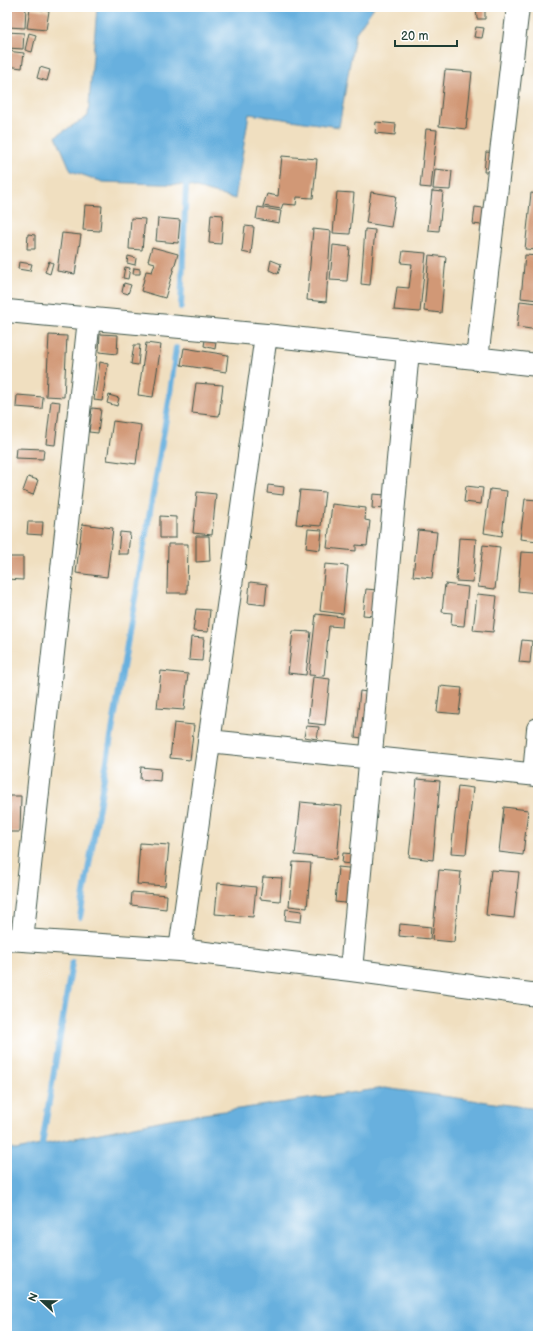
<svg xmlns="http://www.w3.org/2000/svg" width="545" height="1343" font-family="'Balsamiq Sans',sans-serif">
	<style>
		.water { fill: #67b0de; stroke: #437689 }
		.lines { fill: none; stroke-linecap: round; stroke-linejoin: round }
		.stream { stroke: #67b0de; stroke-width: 6 }
		.building { fill: #d19876 }
		.minor-casing { stroke: #3e5549; stroke-width: 24 }
		.minor { stroke: #fff; stroke-width: 22 }
	</style>
	<rect width="100%" height="100%" fill="#fff"/>
	<filter id="ink" filterUnits="userSpaceOnUse"><feTurbulence type="fractalNoise" baseFrequency=".025" numOctaves="2"/><feDisplacementMap in="SourceGraphic" scale="8" xChannelSelector="R" yChannelSelector="G"/><feConvolveMatrix kernelMatrix="1 2 1 2 8 2 1 2 1" color-interpolation-filters="sRGB"/></filter>
	<filter id="wash" filterUnits="userSpaceOnUse"><feTurbulence type="fractalNoise" baseFrequency=".012" numOctaves="4" result="noise"/><feDisplacementMap in="SourceGraphic" scale="16" xChannelSelector="R" yChannelSelector="G"/><feGaussianBlur stdDeviation="0.9" result="paint"/><feColorMatrix in="noise" values="0 0 0 0 0 0 0 0 0 0 0 0 0 0 0 0 0 1.4 0 .05"/><feComposite in="paint" operator="in"/></filter>
	<g filter="url(#wash)">
		<rect width="100%" height="100%" fill="#f0dfc0"/>
		<path class="water" d="M97,7H374L355,34L339,127L249,114L235,199L186,185L103,182L71,171L56,136L88,116Z
			M384,1088L538,1109V1336H7V1146L16,1150L169,1119Z"/>
		<g class="lines">
			<path class="stream" d="M181,307L186,185
				M80,917L169,401L176,348
				M42,1144L72,963"/>
		</g>
		<g id="blocks">
			<path class="building" d="M7,7H26L25,28L7,27Z
				M476,7H485V19H477Z
				M30,8L49,11L46,30L27,28Z
				M476,27L484,28L482,38L474,37Z
				M7,32L24,33L23,49L7,48Z
				M29,33L36,35L32,52L25,50Z
				M7,51L24,53L22,68L7,66Z
				M40,67L50,70L47,81L37,78Z
				M445,70L472,72L466,129L439,126Z
				M376,122L396,124L395,135L375,133Z
				M426,129L437,130L431,188L420,187Z
				M486,152L497,153L495,172H484Z
				M282,156L317,159L313,198L297,197L296,205L283,204L281,209L263,206L267,194L278,196Z
				M435,169L452,171L450,190L433,189Z
				M432,191L443,192L439,231L428,230Z
				M337,192L354,193L350,234L333,233Z
				M371,192L396,196L391,227L366,223Z
				M531,193L538,194L537,250L525,249Z
				M85,205L102,206L100,231L83,230Z
				M258,207L281,211L279,223L256,219Z
				M475,207L491,209L490,226L473,224Z
				M211,214L223,215L221,244L209,243Z
				M131,218L145,219L142,250L129,249Z
				M158,218L180,220L178,243L156,241Z
				M245,226L254,227L251,254L242,252Z
				M313,229L331,231L326,302L307,300Z
				M365,229L375,230L370,285L361,284Z
				M62,233L81,235L75,274L57,271Z
				M28,234L35,235V249H27Z
				M333,245L350,247L347,281L330,280Z
				M152,247L178,254L165,298L141,291L146,271L152,272L155,263L148,261Z
				M403,251L426,253L420,312L394,310L397,287L409,288L412,264L401,263Z
				M429,255L446,257L441,313L424,311Z
				M525,255L538,256V300L521,298Z
				M128,256L136,258L135,265L127,263Z
				M271,260L281,264L278,274L269,270Z
				M49,261L53,263L50,274L45,272Z
				M19,262L32,264L30,271L18,269Z
				M125,267L130,268L128,279L123,278Z
				M134,268L140,269V274H133Z
				M124,283L131,285L128,294L122,292Z
				M520,301L538,303V330L517,327Z
				M100,334L118,335L117,354L99,352Z
				M49,335L67,336L64,397L46,396Z
				M205,340L216,342L215,349L204,346Z
				M146,343L161,345L153,397L138,395Z
				M134,345H140L138,365L131,364Z
				M184,348L228,355L226,372L181,365Z
				M100,362L108,364L102,401L94,400Z
				M196,383L223,385L219,416L192,413Z
				M17,395L43,397L42,409L16,407Z
				M109,395L119,398L117,406L107,403Z
				M51,401L60,402L55,445L46,444Z
				M92,408L101,409L98,433L89,432Z
				M113,421L141,425L136,464L107,460Z
				M16,448L44,449L43,459L15,458Z
				M28,477L38,480L33,495L23,491Z
				M268,485L284,487L283,495L267,493Z
				M466,486L483,488L481,504L464,502Z
				M490,489L507,491L502,536L484,533Z
				M300,490L325,492L321,526L296,524Z
				M197,492L216,494L212,535L193,533Z
				M373,494L398,496L397,510L372,508Z
				M525,499L538,500V541L520,539Z
				M332,504L366,508L365,520L370,521L367,546L356,545V551L327,548Z
				M160,516L176,517V538H160Z
				M28,522H43L42,535L27,534Z
				M82,524L113,528L107,577L76,573Z
				M308,529L322,530L320,550L306,548Z
				M418,530L437,532L432,578L413,576Z
				M120,532L130,533L128,554H118Z
				M196,536H209L210,561L196,562Z
				M459,538L476,539L473,582L456,581Z
				M168,544H188L187,593H167Z
				M483,545L500,547L495,589L478,587Z
				M521,552L538,553L537,593L518,591Z
				M7,557H23V580L7,579Z
				M325,564L348,566L343,614L320,611Z
				M250,582L267,584L265,605L248,603Z
				M445,584L468,587L464,626L451,625L452,613L442,612Z
				M366,589L387,591L384,617L363,615Z
				M477,594L497,596L493,632L473,630Z
				M196,609L210,610L208,632L193,631Z
				M316,614L343,617L342,627L329,626L324,676L309,675Z
				M293,631L311,632L306,675L288,673Z
				M191,637L204,638L202,661L189,660Z
				M522,640L532,641L530,663L519,662Z
				M161,671L188,674L184,710L157,708Z
				M313,677L330,679L325,725L308,723Z
				M440,686L462,688L459,714L437,712Z
				M360,691L374,693L369,739L355,737Z
				M174,723L194,725L190,760L170,758Z
				M306,726L319,727L317,739L304,737Z
				M141,767L161,769L160,781L140,779Z
				M417,779L440,781L433,860L409,857Z
				M458,786L473,788L466,854L451,853Z
				M9,796H21L20,832H8Z
				M301,802L342,806L337,859L295,855Z
				M504,807L528,810L523,855L499,852Z
				M140,843L169,845L165,886L137,884Z
				M343,853L354,854L360,865L342,863Z
				M293,862L311,863L307,908L289,906Z
				M338,867L358,869L355,904L335,902Z
				M439,870L461,872L454,942L432,940Z
				M491,870L519,872L514,918L486,915Z
				M263,877L282,878L280,901L260,899Z
				M218,883L256,887L253,917L215,914Z
				M132,892L167,895L166,909L131,905Z
				M286,909L302,911L301,922L285,920Z
				M400,924L431,927L430,939L399,936Z"/>
		</g>
	</g>
	<g filter="url(#ink)">
		<use href="#blocks" fill-opacity="0" stroke="#3e5549" stroke-width="1"/>
		<g class="lines">
			<defs>
				<path id="minor" d="M7,311L266,335L538,365
					M477,359L518,7
					M209,741L538,775
					M534,775L538,729
					M7,939L180,950L351,970L538,995
					M22,940L89,319
					M180,950L266,335
					M351,970L408,351"/>
			</defs>
			<use href="#minor" class="minor-casing"/>
			<use href="#minor" class="minor"/>
		</g>
	</g>
	<rect width="545" height="1343" fill="none" stroke="#fff" stroke-width="24"/>
	<g transform="translate(42 1301) rotate(292)" stroke="#ffffff" stroke-width="3" paint-order="stroke">
	<path d="M0-3L7 15L0 10L-7 15Z" fill="#1f3d34"/>
	<text y="-6" font-size="11" font-weight="bold" text-anchor="middle" fill="#1f3d34">N</text>
	</g>
	<path d="M395 40v6h62v-6" fill="none" stroke="#1f3d34" stroke-width="2"/>
	<text x="401" y="40" font-size="12" fill="#1f3d34" stroke="#ffffff" stroke-width="3" paint-order="stroke">20 m</text>
</svg>
